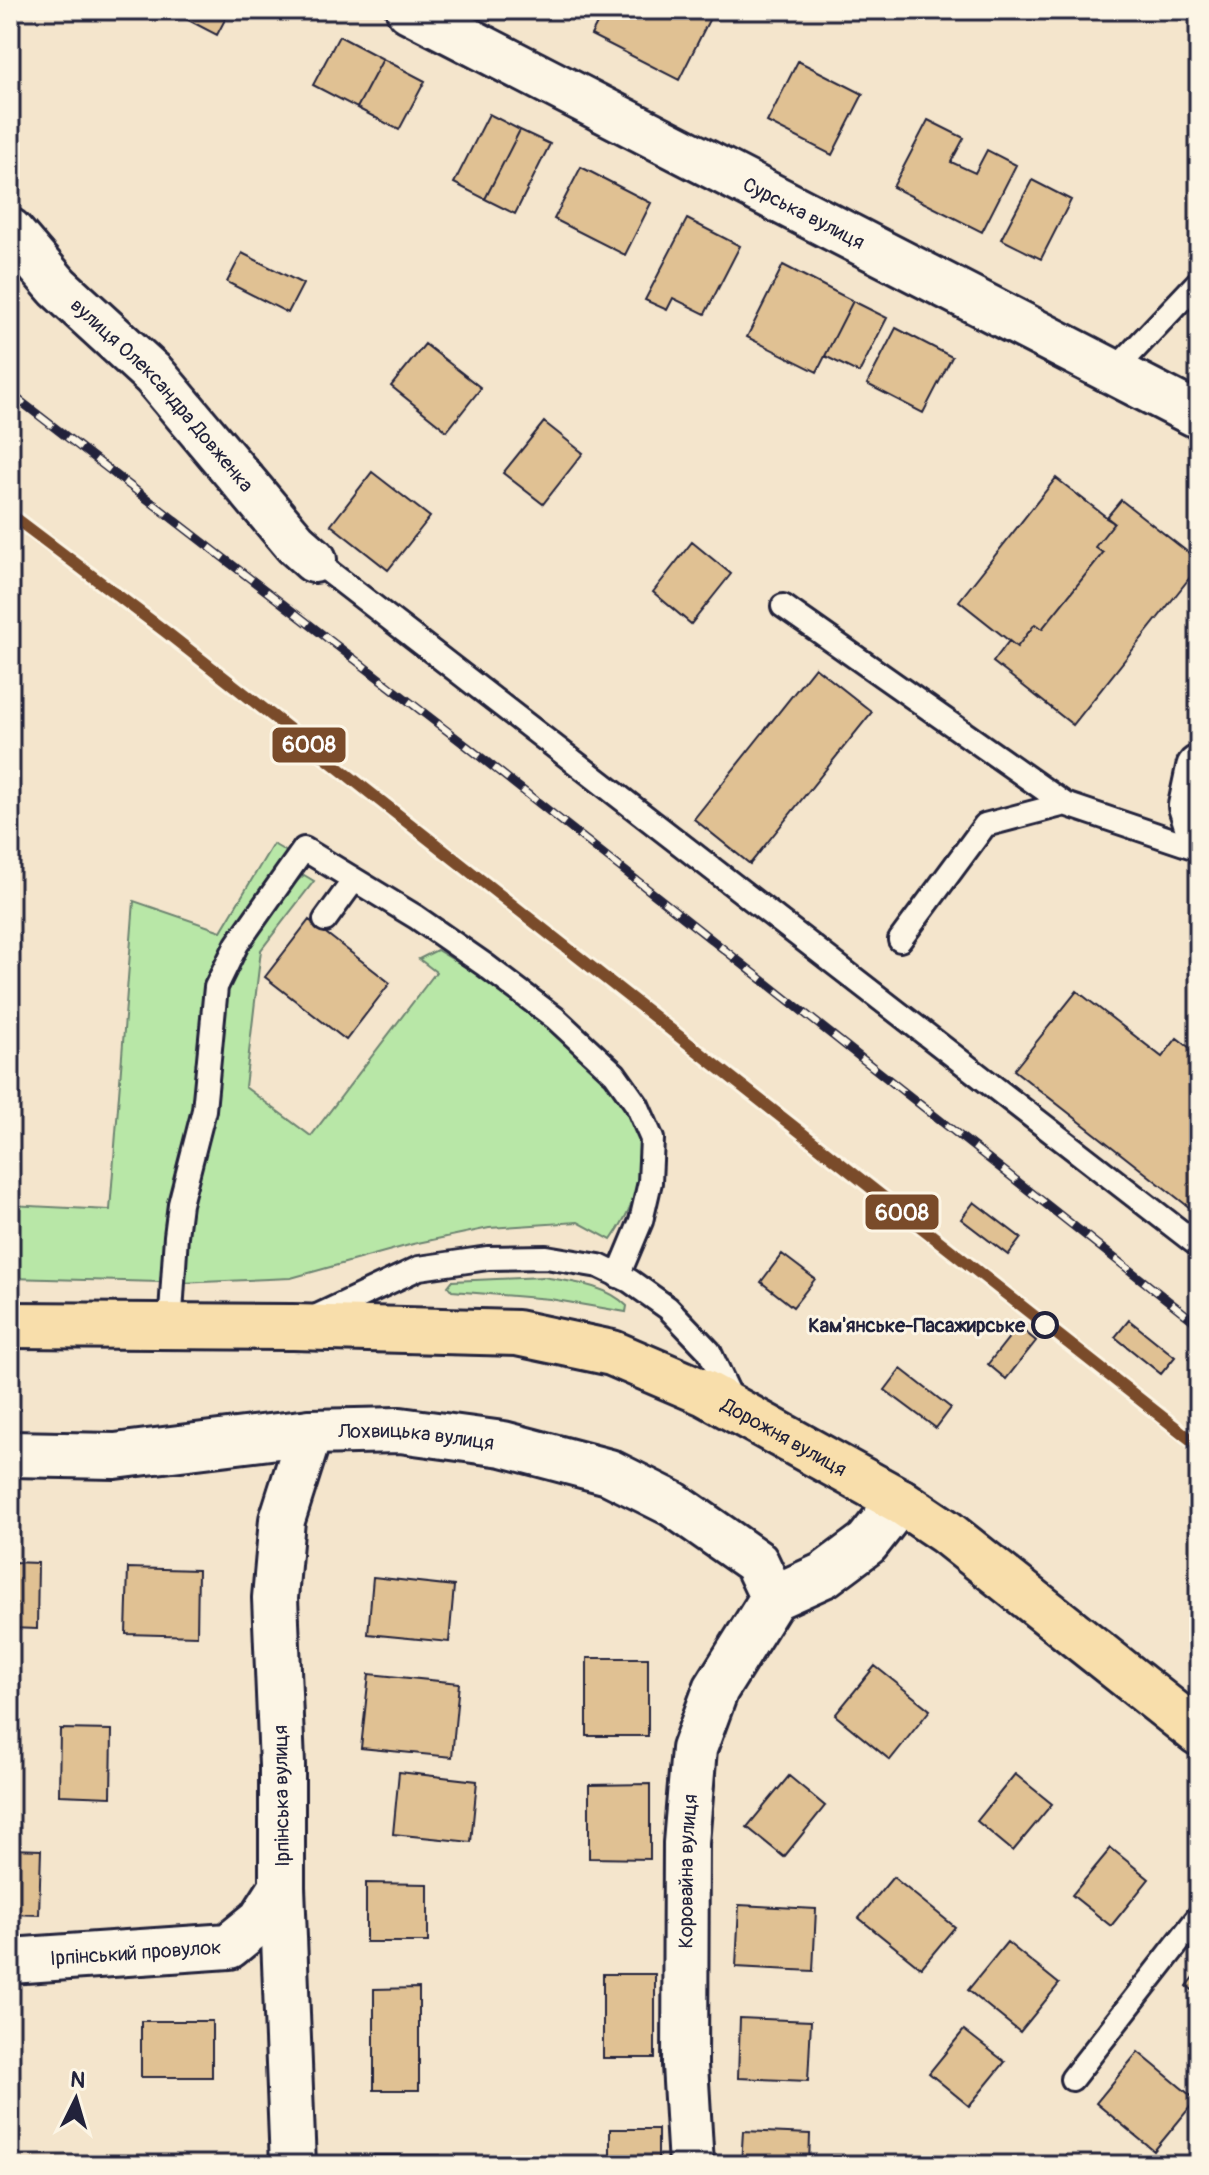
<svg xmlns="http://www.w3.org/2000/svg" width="1209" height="2175" font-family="Pangolin,sans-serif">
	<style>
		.green { fill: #b8e7a7; stroke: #6d8471; stroke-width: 2 }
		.building { fill: #e0c193; stroke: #22223b; stroke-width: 2 }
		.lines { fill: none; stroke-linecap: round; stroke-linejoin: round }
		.service-casing { stroke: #22223b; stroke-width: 28 }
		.minor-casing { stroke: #22223b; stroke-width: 50 }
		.tertiary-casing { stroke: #22223b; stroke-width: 50 }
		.secondary-casing { stroke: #22223b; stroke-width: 50 }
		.primary-casing { stroke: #22223b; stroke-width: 50 }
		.service { stroke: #fcf5e5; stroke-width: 22 }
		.minor { stroke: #fcf5e5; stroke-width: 44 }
		.tertiary { stroke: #fcf5e5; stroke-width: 44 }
		.secondary { stroke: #fcf5e5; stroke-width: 44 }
		.primary { stroke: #f8deab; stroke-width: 44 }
		.rail-casing { stroke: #22223b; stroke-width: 9 }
		.rail { stroke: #fcf5e5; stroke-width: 6; stroke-dasharray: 18; stroke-linecap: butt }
		.rail-1-casing { stroke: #fcf5e5; stroke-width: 18 }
		.rail-1 { stroke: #7a4b2a; stroke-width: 12 }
		.stop-dot { fill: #fcf5e5; stroke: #22223b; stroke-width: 4 }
		.labels { text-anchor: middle; stroke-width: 6; stroke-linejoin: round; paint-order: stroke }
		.street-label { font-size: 20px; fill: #22223b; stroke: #fcf5e5 }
		.stop-label { font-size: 20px; font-weight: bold; fill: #22223b; stroke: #fcf5e5; text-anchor: end }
		.line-badge { stroke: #fcf5e5; stroke-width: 3 }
		.badge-label { font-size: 22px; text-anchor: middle; font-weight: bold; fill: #fff }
	</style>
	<rect width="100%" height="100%" fill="#f4e5cc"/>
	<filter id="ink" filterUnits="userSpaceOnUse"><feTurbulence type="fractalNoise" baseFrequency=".0125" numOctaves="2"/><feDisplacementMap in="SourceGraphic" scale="16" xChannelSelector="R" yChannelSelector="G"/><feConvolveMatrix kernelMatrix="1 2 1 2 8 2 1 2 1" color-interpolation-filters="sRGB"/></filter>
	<g filter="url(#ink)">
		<path class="green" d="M273,844L287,852L231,939L167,1233L160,1282L10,1278V1205L110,1210L134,901L221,931Z
			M304,875L314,881L261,950L245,1087L311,1136L436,972L419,959L437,950C500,987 562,1029 610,1085C618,1093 629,1103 633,1113C651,1161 639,1200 611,1240L578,1222L489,1228L413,1244L291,1278L180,1283L184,1236L226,988L245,949L275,900Z
			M543,1277C572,1282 606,1285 627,1306L626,1312L550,1299L452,1291L448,1286L452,1281Z"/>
		<path class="building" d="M169,10H230L217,35Z
			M604,10H694L710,18L679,80L591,35Z
			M1098,10H1119L1115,18Z
			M339,36L383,59L357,108L313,85Z
			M383,59L425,81L399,130L357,108Z
			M798,61L863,94L832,155L767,122Z
			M489,114L520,130L485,199L454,183Z
			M928,120L964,138L951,162L975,173L987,150L1016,165L982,232L893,187Z
			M520,130L550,144L515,214L485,199Z
			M581,167L651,203L625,255L554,219Z
			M1032,180L1071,200L1041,259L1001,239Z
			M687,219L740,246L705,314L673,298L667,310L645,300Z
			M242,253L303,284L288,313L227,282Z
			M783,265L853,301L817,372L747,337Z
			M853,301L887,318L859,373L825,356Z
			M896,328L952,357L923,413L867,384Z
			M425,344L481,388L447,431L391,386Z
			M544,422L583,453L543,504L503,473Z
			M372,472L430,517L388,570L331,525Z
			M1056,478L1114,523L1095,547L1103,553L1042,629L1035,624L1017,647L959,601Z
			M1121,500L1199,561V566L1073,725L993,662L1009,641L1017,647L1035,624L1042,629L1103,553L1095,547L1114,523L1106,518Z
			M692,542L731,574L691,624L653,592Z
			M815,667L872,712L750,864L694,819Z
			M309,920L390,983L346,1040L265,977Z
			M1077,991L1162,1057L1177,1038L1199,1055V1215L1014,1070Z
			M974,1202L1021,1238L1008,1255L961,1219Z
			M782,1254L815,1279L793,1307L761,1282Z
			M1129,1320L1175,1357L1161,1374L1115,1337Z
			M1018,1326L1036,1341L1006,1379L988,1364Z
			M901,1369L951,1408L936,1428L885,1390Z
			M10,1562L38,1563L37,1629L10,1628Z
			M128,1568L198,1570L197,1636L126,1634Z
			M373,1577L454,1586L449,1642L368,1634Z
			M587,1658H648V1736H587Z
			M875,1666L930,1710L890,1760L835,1715Z
			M369,1674L459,1683L452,1757L361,1748Z
			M60,1729L112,1730L111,1797L59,1795Z
			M399,1772L477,1781L471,1842L393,1834Z
			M1015,1774L1052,1804L1013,1851L977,1821Z
			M789,1776L825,1806L784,1857L747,1827Z
			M650,1784V1859L589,1858V1785Z
			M1111,1848L1149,1879L1111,1926L1072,1895Z
			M10,1849L41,1850L39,1915L10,1914Z
			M893,1877L955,1927L921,1968L859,1918Z
			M366,1883L428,1884V1942H366Z
			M739,1905L816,1909L813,1971L736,1967Z
			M1007,1942L1059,1984L1020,2032L968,1990Z
			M1199,1971V1995L1187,1986Z
			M603,1974H655V2058H603Z
			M419,1988V2090H374V1989Z
			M740,2018L811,2021L808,2081L738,2078Z
			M141,2021H212V2077H141Z
			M964,2030L1005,2062L969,2106L929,2073Z
			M1138,2052L1196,2100L1154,2151L1096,2103Z
			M610,2129H658V2165H610Z
			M743,2131L810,2134L809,2165H741Z
			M374,2155H440V2165H374Z"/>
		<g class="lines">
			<defs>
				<path id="service" d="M1113,372L1199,281
					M314,560L1199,1246
					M783,606L1065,804L1199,849
					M325,920L354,880
					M900,940L985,825L1065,804
					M313,1318L419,1268L488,1258L546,1257L599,1266L630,1281L668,1308L709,1351L734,1404
					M170,1328L176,1236L180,1204L204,1110L216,987L237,944L304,849L416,917L485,965L555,1018L615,1074L637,1105L652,1139L650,1182L641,1221L618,1276
					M1072,2079L1199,1916"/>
				<g id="minor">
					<path id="s1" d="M10,231L58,287L154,375L295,543L314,560"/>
					<path id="s2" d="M10,1454L115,1456L310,1432L400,1430L503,1444L609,1472L673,1504L756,1562L773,1598"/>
					<path d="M773,1598L824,1575L867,1543L900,1501"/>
					<path id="s3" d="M10,1961L229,1946L261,1920L282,1887"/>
					<path d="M293,2165L282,1887V1765L275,1598L282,1520L310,1432"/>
					<path id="s4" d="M691,2165L685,2065L686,1843L694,1749L716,1689L773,1598"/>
				</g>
				<g id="tertiary">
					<path id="s5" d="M409,10L1199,416"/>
				</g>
				<path id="secondary" d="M1199,768L1191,806L1199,831"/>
				<g id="primary">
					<path id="s6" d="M10,1325L293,1327L517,1333L612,1353L705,1393L900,1501L946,1532L1199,1733"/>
				</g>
			</defs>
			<use href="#service" class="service-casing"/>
			<use href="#minor" class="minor-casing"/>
			<use href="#tertiary" class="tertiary-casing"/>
			<use href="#secondary" class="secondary-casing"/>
			<use href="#primary" class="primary-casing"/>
			<use href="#service" class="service"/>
			<use href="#minor" class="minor"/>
			<use href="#tertiary" class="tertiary"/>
			<use href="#secondary" class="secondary"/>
			<use href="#primary" class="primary"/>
			<defs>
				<path id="rail" d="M10,393L468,747L1199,1325"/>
			</defs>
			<use href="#rail" class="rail-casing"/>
			<use href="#rail" class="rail"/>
			<defs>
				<path id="rail-1" d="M10,514L166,632L1199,1446"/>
			</defs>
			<use href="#rail-1" class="rail-1-casing"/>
			<use href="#rail-1" class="rail-1"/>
		</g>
	</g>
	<circle class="stop-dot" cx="1045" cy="1325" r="12"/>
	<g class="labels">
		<g class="street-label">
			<text dy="7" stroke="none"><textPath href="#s5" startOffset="444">Сурська вулиця</textPath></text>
			<text dy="7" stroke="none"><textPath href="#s1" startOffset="224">вулиця Олександра Довженка</textPath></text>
			<text dy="7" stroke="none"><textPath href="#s6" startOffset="796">Дорожня вулиця</textPath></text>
			<text dy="7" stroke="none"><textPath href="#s2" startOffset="408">Лохвицька вулиця</textPath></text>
			<text transform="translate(281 1796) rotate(-91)" y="7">Ірпінська вулиця</text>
			<text dy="7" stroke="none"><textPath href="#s4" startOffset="294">Коровайна вулиця</textPath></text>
			<text dy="7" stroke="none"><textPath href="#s3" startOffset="126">Ірпінський провулок</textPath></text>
		</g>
		<g class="stop-label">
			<text x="1025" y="1332">Кам'янське-Пасажирське</text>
		</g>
	</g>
	<g class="line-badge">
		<rect x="271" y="726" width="76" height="38" rx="8" fill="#7a4b2a"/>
		<rect x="864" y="1193" width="76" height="38" rx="8" fill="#7a4b2a"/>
	</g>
	<g class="badge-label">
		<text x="309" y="752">6008</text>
		<text x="902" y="1220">6008</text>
	</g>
	<rect width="1209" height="2175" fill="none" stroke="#fcf5e5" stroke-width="40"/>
	<rect x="20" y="20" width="1169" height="2135" fill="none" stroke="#22223b" stroke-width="3" filter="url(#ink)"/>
	<g transform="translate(76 2099) rotate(5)" stroke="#fcf5e5" stroke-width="6" paint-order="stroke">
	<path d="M0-6L14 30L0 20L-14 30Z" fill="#22223b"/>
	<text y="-12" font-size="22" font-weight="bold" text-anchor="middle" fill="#22223b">N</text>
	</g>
</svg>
